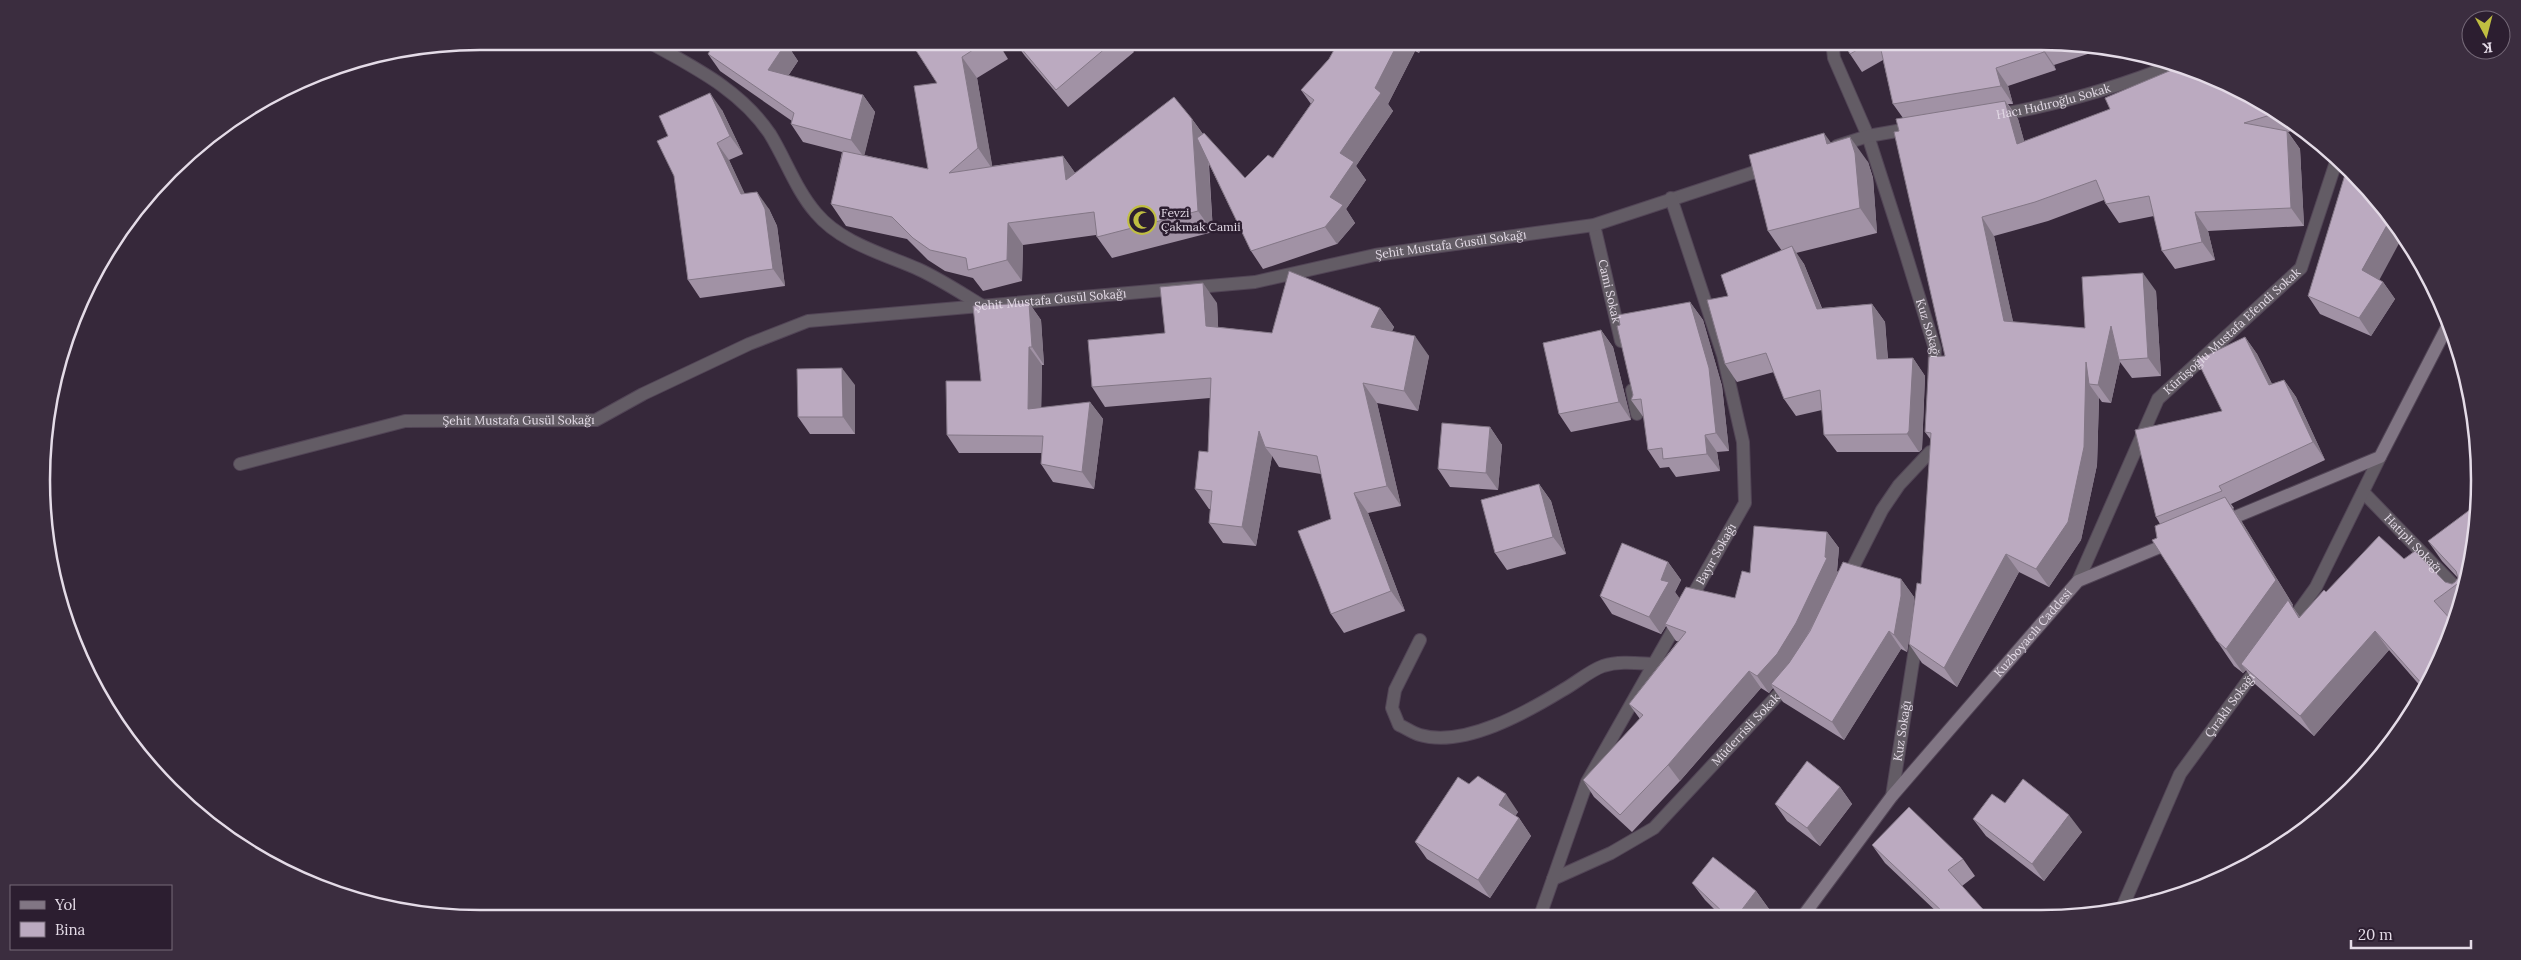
<svg xmlns="http://www.w3.org/2000/svg" width="2521" height="960" font-family="Lora,serif">
	<style>
		.lines { fill: none; stroke-linecap: round; stroke-linejoin: round }
		.lane-casing { stroke: #524556; stroke-width: 14 }
		.street-casing { stroke: #524556; stroke-width: 14 }
		.secondary-casing { stroke: #524556; stroke-width: 14 }
		.lane { stroke: #635c65; stroke-width: 12 }
		.street { stroke: #635c65; stroke-width: 12 }
		.secondary { stroke: #817684; stroke-width: 12 }
		.wall { fill: #a192a5 }
		.shaded-wall { fill: #837786 }
		.building { fill: #bbaac0; stroke: #837786 }
		.labels { text-anchor: middle; stroke-width: 5; stroke-linejoin: round; paint-order: stroke }
		.street-label { font-size: 12px; fill: #e4dbe7; stroke: #2c1e30 }
		.poi-label { font-size: 12px; fill: #e4dbe7; stroke: #2c1e30; text-anchor: start }
		.rim { fill: none; stroke: #e4dbe7; stroke-width: 2.5 }
	</style>
	<rect width="100%" height="100%" fill="#36283a"/>
	<g class="lines">
		<defs>
			<path id="lane" d="M1420,640L1395,690L1392,708L1399,725C1406,728 1413,733 1420,735C1464,748 1527,712 1563,690C1576,683 1589,671 1603,666C1619,661 1635,663 1652,664"/>
			<g id="street">
				<path d="M647,41C693,67 740,89 770,134C786,160 796,190 816,213C841,243 884,254 918,269C940,279 961,293 981,305"/>
				<path d="M859,41H882"/>
				<path id="s1" d="M1832,41L1834,58L1868,136L1904,248L1935,349L1934,374"/>
				<path id="s2" d="M1996,115C2058,105 2118,87 2176,64"/>
				<path d="M1837,146L1868,136L1914,128"/>
				<path id="s3" d="M1594,225L1621,341"/>
				<path d="M1632,390L1637,414"/>
				<path id="s4" d="M240,464L405,421L596,420L643,394L749,344L808,321L1255,282L1375,255L1594,225L1767,168"/>
				<path id="s5" d="M2363,492L2464,596"/>
				<path d="M1846,581L1882,510L1899,485L1930,452"/>
				<path id="s6" d="M2078,581L2158,399L2301,268L2337,159"/>
				<path d="M2288,626L2316,587L2380,457"/>
				<path id="s7" d="M1892,796L1917,636"/>
				<path id="s8" d="M1553,879L1611,853L1654,828L1789,683"/>
				<path id="s9" d="M2122,908L2180,774L2260,664"/>
				<path id="s10" d="M1540,916L1587,782L1745,503L1743,442L1723,355L1671,198"/>
			</g>
			<g id="secondary">
				<path d="M2223,522L2380,457L2449,323"/>
				<path id="s11" d="M1803,916L1892,796L2078,581L2172,542"/>
			</g>
		</defs>
		<use href="#lane" class="lane-casing"/>
		<use href="#street" class="street-casing"/>
		<use href="#secondary" class="secondary-casing"/>
		<use href="#lane" class="lane"/>
		<use href="#street" class="street"/>
		<use href="#secondary" class="secondary"/>
	</g>
	<path class="wall" d="M910,41H997L1008,59L977,78L992,166L1063,156L1075,173L1192,119L1203,134L1245,178L1273,158L1311,104L1301,90L1329,59L1339,41H1424L1419,53L1415,51L1388,104L1393,111L1356,166L1366,180L1346,209L1355,223L1337,244L1263,269L1251,251L1209,164L1213,232L1112,258L1097,237L1096,235L1023,245L1022,281L983,291L973,278L945,271L928,260L907,239L846,226L831,204L842,152L803,142L791,124L792,121L720,71L708,54L786,43L798,61L788,76L863,95L875,112L864,155L928,169L937,83Z
		M1014,41H1127L1134,52L1068,107L1025,56Z
		M1843,41H2041L2103,49L2054,65L2056,70L2008,86L2013,104H2008L2018,119L2024,141L2235,87L2301,128L2288,132L2300,149L2304,226L2208,231L2215,260L2175,269L2162,251L2154,216L2119,223L2106,204L2104,200L2048,221L1994,236L2013,322L2085,328L2156,291L2161,376L2132,378L2120,362L2111,403L2102,402L2099,398L2097,465L2081,540L2049,587L2019,572L1957,687L1922,663L1909,644L1913,615L1907,652L1901,649L1844,740L1783,702L1773,688L1769,693L1761,688L1680,781L1632,832L1594,797L1583,780L1640,719L1629,704L1678,641H1676L1666,626L1661,634L1612,614L1600,596L1668,562L1681,580L1675,592L1679,598H1735L1750,573L1827,532L1839,548L1837,571L1838,572L1901,579L1914,597L1913,614L1921,584L1931,440L1925,432L1945,356L1899,131L1903,118L1893,104L1883,60L1862,72L1850,54Z
		M722,110L743,154L729,160L744,193L769,209L777,226L785,286L700,298L688,280L674,176Z
		M1831,143L1868,162L1873,178L1877,233L1796,253L1804,264L1822,308L1872,304L1885,322L1888,359L1913,358L1925,376L1922,449L1919,452H1837L1824,435L1822,410L1796,416L1784,399L1774,372L1737,382L1725,364L1728,296L1782,251L1768,231Z
		M2379,280L2383,282L2395,299L2371,336L2320,314L2308,296Z
		M1690,302L1703,320L1722,386L1729,451L1717,452L1720,471L1676,477L1669,467L1660,468L1648,450L1644,418L1631,400Z
		M1029,303L1041,320L1044,365H1042L1041,408L1090,402L1103,419L1094,489L1053,482L1041,464L1042,453H959L947,435Z
		M1217,303L1218,327L1272,333L1380,308L1394,327L1392,331L1429,356L1418,411L1377,403L1401,506L1368,513L1405,611L1344,633L1331,614V519L1321,474L1279,467L1272,456L1256,546L1223,543L1209,523L1211,509H1209L1195,489L1208,452L1210,398L1105,407L1092,387L1165,333Z
		M1601,330L1613,347L1631,420L1571,432L1559,414Z
		M2245,337L2257,354L2272,384L2284,380L2296,397L2325,460L2231,504L2234,508L2233,509L2242,522L2293,605L2292,606L2300,617L2326,592L2404,559L2445,582L2452,584L2455,582L2458,578L2442,561L2428,541L2479,509L2465,594L2455,616L2451,619L2452,621L2422,688L2389,650L2314,736L2255,684L2246,670L2243,673L2234,666L2217,641L2157,538L2160,524L2156,517L2222,411Z
		M855,385V434H810L798,417Z
		M1490,427L1502,445L1498,490L1450,487L1438,469Z
		M1539,484L1551,501L1566,554L1507,570L1495,553Z
		M1469,784L1518,812L1515,816L1519,818L1531,836L1490,898L1427,859L1415,842Z
		M1840,787L1852,804L1820,846L1787,821L1775,804Z
		M2005,803L2082,832L2044,881L1986,836L1973,819Z
		M1872,845L1963,859L1975,876L1962,886L1988,915H1940L1885,863Z
		M1692,883L1756,891L1769,909L1763,916H1721L1705,900Z"/>
	<path class="shaded-wall" d="M996,41H997L1008,59Z
		M1399,41H1408L1415,51L1388,104L1393,111L1356,166L1366,180L1346,209L1355,223L1337,244L1325,227L1330,197L1340,153Z
		M1411,41H1424L1419,53Z
		M786,43L798,61L780,88L768,70Z
		M2042,47L2054,65L2056,70L2044,52Z
		M962,57L977,78L993,170L978,148Z
		M1996,68L2008,86L2013,104L2001,86Z
		M710,93L722,110L743,154L730,136Z
		M863,95L875,112L864,157L851,140Z
		M2005,101L2018,119L2030,162L2017,144Z
		M1192,119L1207,140L1213,232L1198,211Z
		M2287,131L2300,149L2304,226L2291,208Z
		M1824,133L1842,158L1827,144Z
		M1850,137L1868,162L1873,178L1877,233L1860,208Z
		M717,143L729,160L753,211L741,194Z
		M1063,156L1078,177L1066,180Z
		M757,192L769,209L777,226L785,286L773,269Z
		M2195,212L2208,231L2215,260L2202,242Z
		M1982,217L1994,236L2017,339L2004,321Z
		M2391,218L2403,236L2375,288L2362,270Z
		M1008,223L1023,245L1022,281L1007,260Z
		M1792,246L1804,264L1829,327L1817,309Z
		M2143,273L2156,291L2161,376L2148,358Z
		M2383,282L2395,299L2371,336L2359,318Z
		M1203,283L1217,303L1219,346L1206,326Z
		M1690,302L1703,320L1722,386L1729,451L1716,433Z
		M1029,303L1041,320L1044,365L1032,347Z
		M1872,304L1885,322L1889,377L1877,359Z
		M1380,308L1394,327L1385,346L1371,327Z
		M2111,326L2119,360L2120,362L2111,403L2098,385L2089,384L2099,398L2097,465L2081,540L2049,587L2036,569L2086,362Z
		M1601,330L1613,347L1631,420L1619,402Z
		M1415,336L1429,356L1418,411L1404,391Z
		M2245,337L2257,354L2281,402L2269,385Z
		M1029,347L1042,365L1041,427L1028,409Z
		M1913,358L1925,376L1922,449L1919,452L1907,434Z
		M842,368L855,385V434L843,417Z
		M2284,380L2296,397L2325,460L2313,442Z
		M1363,383L1377,403L1401,506L1387,486Z
		M1090,402L1103,419L1094,489L1082,472Z
		M1490,427L1502,445L1498,490L1486,473Z
		M1259,431L1265,447L1272,456L1256,546L1242,527Z
		M1705,435L1717,452L1720,471L1707,454Z
		M1539,484L1551,501L1566,554L1553,537Z
		M1354,493L1368,513L1405,611L1391,591Z
		M2225,497L2242,522L2293,605L2292,606L2302,620L2241,664L2246,670L2243,673L2226,649Z
		M1827,532L1839,548L1837,571L1839,575L1788,671L1771,684L1773,688L1769,693L1757,676L1825,557Z
		M2006,554L2019,572L1957,687L1944,668Z
		M1668,562L1681,580L1675,592L1681,600L1665,624L1666,626L1661,634L1649,617L1661,580Z
		M1901,579L1914,597L1913,614L1907,652L1894,635Z
		M1889,631L1901,649L1844,740L1832,722Z
		M2375,631L2389,650L2314,736L2300,716Z
		M1749,671L1761,688L1680,781L1668,765Z
		M1840,787L1852,804L1820,846L1807,828Z
		M1506,794L1518,812L1511,823L1499,805Z
		M2069,815L2082,832L2044,881L2032,864Z
		M1519,818L1531,836L1490,898L1478,880Z
		M1756,891L1769,909L1763,916H1737Z"/>
	<path class="building" d="M716,41H783L786,43L768,70L863,95L851,140L791,124L794,113L708,54Z
		M910,41H987L962,57L978,148L949,173L1063,156L1066,180L1174,97L1192,119L1198,211L1097,237L1094,212L1008,223L1007,260L968,270L966,258L930,250L913,238L892,217L831,204L843,151L928,169L914,86L937,83Z
		M1015,41H1114L1056,90Z
		M1339,41H1399L1375,88L1381,93L1340,153L1354,162L1330,197L1343,205L1325,227L1251,251L1197,138L1204,133L1245,178L1268,155L1273,158L1314,100L1301,90L1329,59Z
		M1843,41H1873L1850,54Z
		M1879,41H2041L2055,43L2042,47L2044,52L1996,68L2001,86L1893,104Z
		M2181,66L2235,87L2277,113L2244,123L2287,131L2291,208L2195,212L2202,242L2162,251L2149,196L2106,204L2096,180L2035,202L1982,217L2004,321L2085,328L2082,277L2143,273L2148,358L2119,360L2111,326L2098,385L2089,384L2086,362L2084,447L2068,522L2036,569L2006,554L1944,668L1909,644L1917,583L1921,584L1931,433L1925,432L1929,357L1945,356L1894,132L1899,131L1896,119L2005,101L2017,144L2110,109L2105,98Z
		M710,93L730,136L717,143L741,194L757,192L765,209L773,269L688,280L674,176L657,141L668,136L659,116Z
		M1824,133L1827,144L1850,137L1855,153L1860,208L1768,231L1749,155Z
		M2347,168L2371,191L2391,218L2362,270L2383,282L2359,318L2308,296Z
		M1792,246L1817,309L1872,304L1877,359L1913,358L1909,431L1907,434L1824,435L1820,390L1784,399L1766,353L1725,364L1707,300L1728,296L1721,275Z
		M1289,271L1380,308L1371,327L1415,336L1404,391L1363,383L1387,486L1354,493L1391,591L1331,614L1298,531L1331,519L1317,456L1265,447L1259,431L1242,527L1209,523L1212,491L1195,489L1199,451L1208,452L1211,378L1092,387L1088,340L1165,333L1160,287L1203,283L1206,326L1272,333Z
		M1690,302L1709,368L1716,433L1705,435L1707,454L1663,459L1662,448L1648,450L1641,399L1631,400L1633,395L1617,326L1620,325L1618,315Z
		M1029,303L1032,347H1029L1028,409L1090,402L1082,472L1041,464L1043,436L947,435L946,381H981L973,306Z
		M1601,330L1619,402L1559,414L1543,343Z
		M2245,337L2269,385L2284,380L2313,442L2219,486L2222,491L2156,517L2135,430L2222,411L2197,360Z
		M842,368L843,417H798L797,369Z
		M1442,423L1490,427L1486,473L1438,469Z
		M1539,484L1553,537L1495,553L1481,500Z
		M2225,497L2276,580L2226,649L2217,641L2152,540L2157,538L2155,526Z
		M2479,503V509L2468,576L2434,601L2452,621L2423,685L2375,631L2300,716L2241,664L2288,600L2299,618L2324,590L2326,592L2379,536L2404,559L2415,551L2445,582L2452,584L2455,582L2458,578L2456,571L2428,541Z
		M1754,526L1827,532L1825,557L1827,558L1796,623L1777,654L1757,676L1749,671L1668,765L1620,815L1583,780L1643,715L1629,704L1686,632L1665,624L1686,587L1735,598L1742,571L1750,573Z
		M1622,543L1668,562L1661,580L1669,582L1649,617L1600,596Z
		M1843,562L1901,579V596L1894,635L1889,631L1832,722L1771,684L1789,663L1810,631Z
		M1807,761L1840,787L1807,828L1775,804Z
		M1478,776L1506,794L1499,805L1519,818L1478,880L1415,842L1458,777L1469,784Z
		M2023,779L2069,815L2032,864L1973,819L1992,794L2005,803Z
		M1909,807L1963,859L1948,870L1988,915H1946L1872,845Z
		M1713,857L1756,891L1737,916H1727L1692,883Z
		M2151,894L2156,898L2148,900Z"/>
	<defs>
		<symbol id="mosque-ring" viewBox="-11 -11 22 22"><circle r="9.5" fill="#2c1e30" stroke="#c0be41" stroke-width="1.5"/><path d="M3.5-4.9A6 6 0 1 0 3.5 4.9A5 5 0 1 1 3.5-4.9Z" fill="#c0be41"/></symbol>
	</defs>
	<g fill-rule="evenodd">
		<use href="#mosque-ring" x="1126" y="204" width="32" height="32"/>
	</g>
	<g class="labels">
		<g class="street-label">
			<text dy="4" stroke="none"><textPath href="#s2" startOffset="59">Hacı Hıdıroğlu Sokak</textPath></text>
			<text dy="4" stroke="none"><textPath href="#s4" startOffset="1244">Şehit Mustafa Gusül Sokağı</textPath></text>
			<text dy="4" stroke="none"><textPath href="#s3" startOffset="68">Cami Sokak</textPath></text>
			<text dy="4" stroke="none"><textPath href="#s4" startOffset="839">Şehit Mustafa Gusül Sokağı</textPath></text>
			<text dy="4" stroke="none"><textPath href="#s1" startOffset="304">Kuz Sokağı</textPath></text>
			<text dy="4" stroke="none"><textPath href="#s6" startOffset="299">Kürüşoğlu Mustafa Efendi Sokak</textPath></text>
			<text dy="4" stroke="none"><textPath href="#s4" startOffset="284">Şehit Mustafa Gusül Sokağı</textPath></text>
			<text dy="4" stroke="none"><textPath href="#s5" startOffset="72">Hatipli Sokağı</textPath></text>
			<text dy="4" stroke="none"><textPath href="#s10" startOffset="404">Bayır Sokağı</textPath></text>
			<text dy="4" stroke="none"><textPath href="#s11" startOffset="365">Kuzboyacılı Caddesi</textPath></text>
			<text dy="4" stroke="none"><textPath href="#s9" startOffset="231">Çıraklı Sokağı</textPath></text>
			<text dy="4" stroke="none"><textPath href="#s8" startOffset="248">Müderrisli Sokak</textPath></text>
			<text dy="4" stroke="none"><textPath href="#s7" startOffset="66">Kuz Sokağı</textPath></text>
		</g>
		<g class="poi-label">
			<text x="1161" y="217">Fevzi<tspan x="1161" dy="14">Çakmak Camii</tspan></text>
		</g>
	</g>
	<path d="M0 0H2521V960H0ZM480 50H2041A430 430 0 0 1 2471 480V480A430 430 0 0 1 2041 910H480A430 430 0 0 1 50 480V480A430 430 0 0 1 480 50Z" fill="#3b2d3f" fill-rule="evenodd"/>
	<path class="rim" d="M480 50H2041A430 430 0 0 1 2471 480V480A430 430 0 0 1 2041 910H480A430 430 0 0 1 50 480V480A430 430 0 0 1 480 50Z"/>
	<rect x="10" y="885" width="162" height="65" fill="#2c1e30" stroke="#766a79"/>
	<rect x="20" y="901" width="25" height="8" fill="#817684" stroke="#766a79"/>
	<text x="55" y="910" font-size="15" fill="#e4dbe7">Yol</text>
	<rect x="20" y="922" width="25" height="15" fill="#bbaac0" stroke="#766a79"/>
	<text x="55" y="935" font-size="15" fill="#e4dbe7">Bina</text>
	<g transform="translate(2486 35) rotate(173)"><circle r="24" fill="#2c1e30" stroke="#766a79"/>
	<path d="M0-4L9 19L0 12L-9 19Z" fill="#c0be41"/>
	<text y="-8" font-size="14" font-weight="bold" text-anchor="middle" fill="#e4dbe7">K</text>
	</g>
	<path d="M2351 940v8h120v-8" fill="none" stroke="#e4dbe7" stroke-width="2.5"/>
	<text x="2358" y="940" font-size="15" fill="#e4dbe7" stroke="#2c1e30" stroke-width="4" paint-order="stroke">20 m</text>
</svg>
